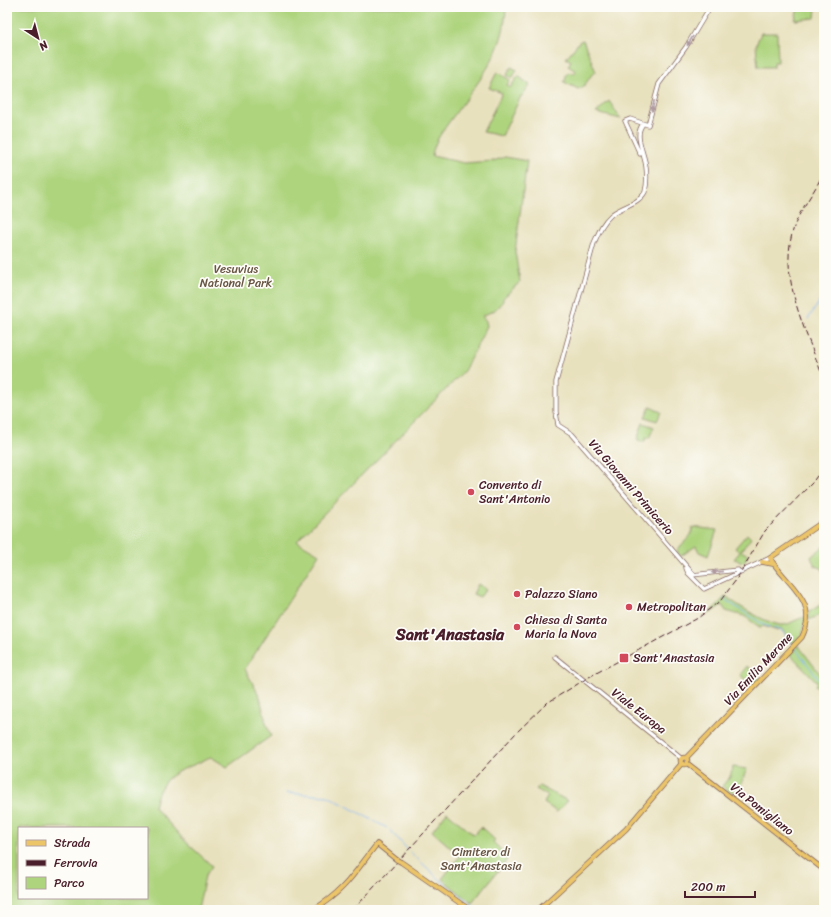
<svg xmlns="http://www.w3.org/2000/svg" width="831" height="917" font-family="Sriracha,sans-serif">
	<style>
		.green { fill: #aed47e; stroke: #7c7a54; fill-rule: evenodd }
		.lines { fill: none; stroke-linecap: round; stroke-linejoin: round }
		.stream { stroke: #87b6f2; stroke-width: 1 }
		.minor-casing { stroke: #81635e; stroke-width: 5 }
		.major-casing { stroke: #81635e; stroke-width: 5.5 }
		.minor { stroke: #fff; stroke-width: 3.5 }
		.major { stroke: #ecc569; stroke-width: 4 }
		.rail { stroke: #4a1f2b; stroke-width: 1; stroke-dasharray: 6 3; stroke-linecap: butt }
		.major-bridge-casing { stroke: #81635e; stroke-width: 5.5; stroke-linecap: butt }
		.major-bridge { stroke: #ecc569; stroke-width: 4 }
		.oneway { fill: #ae9aa0 }
		.poi-dot { fill: #d1495b; stroke: #fdfcf7; stroke-width: 1.5 }
		.labels { text-anchor: middle; stroke-width: 3.5; stroke-linejoin: round; paint-order: stroke }
		.park-label { font-size: 12px; fill: #685544; stroke: #fdfcf7 }
		.poi-label { font-size: 12px; fill: #4a1f2b; stroke: #fdfcf7; text-anchor: start }
		.street-label { font-size: 12px; fill: #4a1f2b; stroke: #fdfcf7 }
		.district-label { font-size: 16px; font-weight: bold; fill: #4a1f2b; stroke: #fdfcf7 }
	</style>
	<rect width="100%" height="100%" fill="#fdfcf7"/>
	<filter id="ink" filterUnits="userSpaceOnUse"><feTurbulence type="fractalNoise" baseFrequency=".025" numOctaves="2"/><feDisplacementMap in="SourceGraphic" scale="8" xChannelSelector="R" yChannelSelector="G"/><feConvolveMatrix kernelMatrix="1 2 1 2 8 2 1 2 1" color-interpolation-filters="sRGB"/></filter>
	<filter id="wash" filterUnits="userSpaceOnUse"><feTurbulence type="fractalNoise" baseFrequency=".012" numOctaves="4" result="noise"/><feDisplacementMap in="SourceGraphic" scale="16" xChannelSelector="R" yChannelSelector="G"/><feGaussianBlur stdDeviation="0.9" result="paint"/><feColorMatrix in="noise" values="0 0 0 0 0 0 0 0 0 0 0 0 0 0 0 0 0 1.4 0 .05"/><feComposite in="paint" operator="in"/></filter>
	<g filter="url(#wash)">
		<rect width="100%" height="100%" fill="#e8e1be"/>
		<path class="green" d="M7,7H506C505,54 477,83 452,118C443,131 434,141 432,156L464,163L493,161L505,157L527,161L515,252L520,282L503,298V301L495,310L482,316L486,321L487,326L464,371L297,541L319,554L245,669L260,697L266,723L271,736L227,767L211,757L208,758C180,773 162,770 154,807L185,841L212,866L205,876L198,910H7ZM19,828H147V898H19Z
			M807,7H816L815,18L795,20L798,8L806,10Z
			M761,33H777L778,62H774V67H758L756,45Z
			M583,40L596,72L593,73L584,86L578,89L564,82L566,79L565,77L569,72L574,74L576,71L568,66L571,61L566,58L580,41Z
			M511,67L517,70L512,78L507,75Z
			M497,72L510,80L507,85L510,88L518,76L530,85L520,98L502,136L483,132L502,93L489,88Z
			M609,101L621,119L596,113Z
			M650,407L661,412L657,421L645,417Z
			M643,423L654,427L649,438H646L644,442L637,440Z
			M692,527L717,530L708,556L699,552L696,546L681,556L677,552C681,541 694,539 692,527Z
			M747,534L751,538L741,551L748,555L744,562L734,559L740,552L735,548Z
			M824,546V573L822,568L815,566L811,557Z
			M478,584L486,589L480,597L473,594Z
			M726,596C736,605 769,625 782,625C790,625 797,618 806,617L802,634L794,644L781,629L778,631L763,626L761,628L744,616L726,611L722,605L707,615Z
			M824,603V613L809,620V612Z
			M798,645L824,679V694L815,685L817,682L790,654Z
			M747,666L760,678L753,687L740,675Z
			M733,767L747,769L741,784L734,792H729L722,786L730,777Z
			M539,786L568,801L557,812L544,803L548,796L536,789Z
			M447,812L474,835L481,827L495,840L493,842L507,856L506,861L472,903L442,879L460,856L432,831Z"/>
		<g class="lines">
			<path class="stream" d="M808,319L824,295
				M724,599L764,625L782,631L792,644
				M795,648L824,686
				M286,793L328,796L387,828
				M390,830L407,849
				M410,852L439,879L478,910"/>
		</g>
	</g>
	<g filter="url(#ink)">
		<g class="lines">
			<defs>
				<path id="minor" d="M643,124C633,135 645,154 646,167C647,175 647,184 645,192C639,204 620,207 611,215C602,223 599,232 594,243L556,382V412L558,425L572,434L694,575
					M640,154L625,121L630,119L648,125L659,84L686,47L710,7
					M686,568L688,573L704,589L770,558
					M692,575L738,570
					M555,657L682,759"/>
				<path id="major" d="M762,562L773,564
					M680.5 761a3.5 3.5 0 1 1 7 0a3.5 3.5 0 1 1-7 0Z
					M686,758L802,637C820,600 786,585 770,558L824,521
					M687,763L824,870
					M401,862L470,910
					M313,910C346,890 354,873 377,844L397,860
					M538,910L626,829L682,763"/>
			</defs>
			<use href="#minor" class="minor-casing"/>
			<use href="#major" class="major-casing"/>
			<use href="#minor" class="minor"/>
			<use href="#major" class="major"/>
			<path class="rail" d="M824,171C816,191 801,207 794,227C777,278 807,332 824,380
				M353,910L516,733L547,703L589,677L698,618L721,600L736,580L765,531L812,483L824,466"/>
			<defs>
				<path id="major-bridge" d="M397,860L401,862"/>
			</defs>
			<use href="#major-bridge" class="major-bridge-casing"/>
			<use href="#major-bridge" class="major-bridge"/>
		</g>
		<defs><path id="oneway-solid" d="M-6-.8H1V-3.2L6.5 0L1 3.2V.8H-6Z"/></defs>
		<g class="oneway">
			<use href="#oneway-solid" transform="translate(690 41) rotate(121)"/>
			<use href="#oneway-solid" transform="translate(653 106) rotate(103)"/>
			<use href="#oneway-solid" transform="translate(717 572) rotate(174)"/>
		</g>
	</g>
	<g class="poi-dot">
		<circle cx="471" cy="492" r="4"/>
		<circle cx="517" cy="594" r="4"/>
		<circle cx="629" cy="607" r="4"/>
		<circle cx="517" cy="627" r="4"/>
		<rect x="619" y="653" width="10" height="10" rx="2"/>
	</g>
	<g class="labels">
		<g class="park-label">
			<text x="236" y="273">Vesuvius<tspan x="236" dy="14">National Park</tspan></text>
			<text x="481" y="856">Cimitero di<tspan x="481" dy="14">Sant'Anastasia</tspan></text>
		</g>
		<g class="poi-label">
			<text x="479" y="489">Convento di<tspan x="479" dy="14">Sant'Antonio</tspan></text>
			<text x="525" y="598">Palazzo Siano</text>
			<text x="637" y="611">Metropolitan</text>
			<text x="525" y="624">Chiesa di Santa<tspan x="525" dy="14">Maria la Nova</tspan></text>
			<text x="633" y="662">Sant'Anastasia</text>
		</g>
		<g class="street-label">
			<text transform="translate(631 487) rotate(49)" y="4">Via Giovanni Primicerio</text>
			<text transform="translate(758 669) rotate(-47)" y="4">Via Emilio Merone</text>
			<text transform="translate(639 711) rotate(38)" y="4">Viale Europa</text>
			<text transform="translate(762 809) rotate(38)" y="4">Via Pomigliano</text>
		</g>
		<g class="district-label">
			<text x="450" y="640">Sant'Anastasia</text>
		</g>
	</g>
	<rect width="831" height="917" fill="none" stroke="#fdfcf7" stroke-width="24"/>
	<rect x="18" y="827" width="130" height="72" fill="#fdfcf7" stroke="#b5a4a5"/>
	<rect x="26" y="840" width="20" height="6" fill="#ecc569" stroke="#b5a4a5"/>
	<text x="54" y="847" font-size="12" fill="#4a1f2b">Strada</text>
	<rect x="26" y="860" width="20" height="6" fill="#4a1f2b" stroke="#b5a4a5"/>
	<text x="54" y="867" font-size="12" fill="#4a1f2b">Ferrovia</text>
	<rect x="26" y="877" width="20" height="12" fill="#aed47e" stroke="#b5a4a5"/>
	<text x="54" y="887" font-size="12" fill="#4a1f2b">Parco</text>
	<g transform="translate(38 38) rotate(144)" stroke="#fdfcf7" stroke-width="3" paint-order="stroke">
	<path d="M0-3L7 15L0 10L-7 15Z" fill="#4a1f2b"/>
	<text y="-6" font-size="11" font-weight="bold" text-anchor="middle" fill="#4a1f2b">N</text>
	</g>
	<path d="M685 891v6h70v-6" fill="none" stroke="#4a1f2b" stroke-width="2"/>
	<text x="691" y="891" font-size="12" fill="#4a1f2b" stroke="#fdfcf7" stroke-width="3" paint-order="stroke">200 m</text>
</svg>
